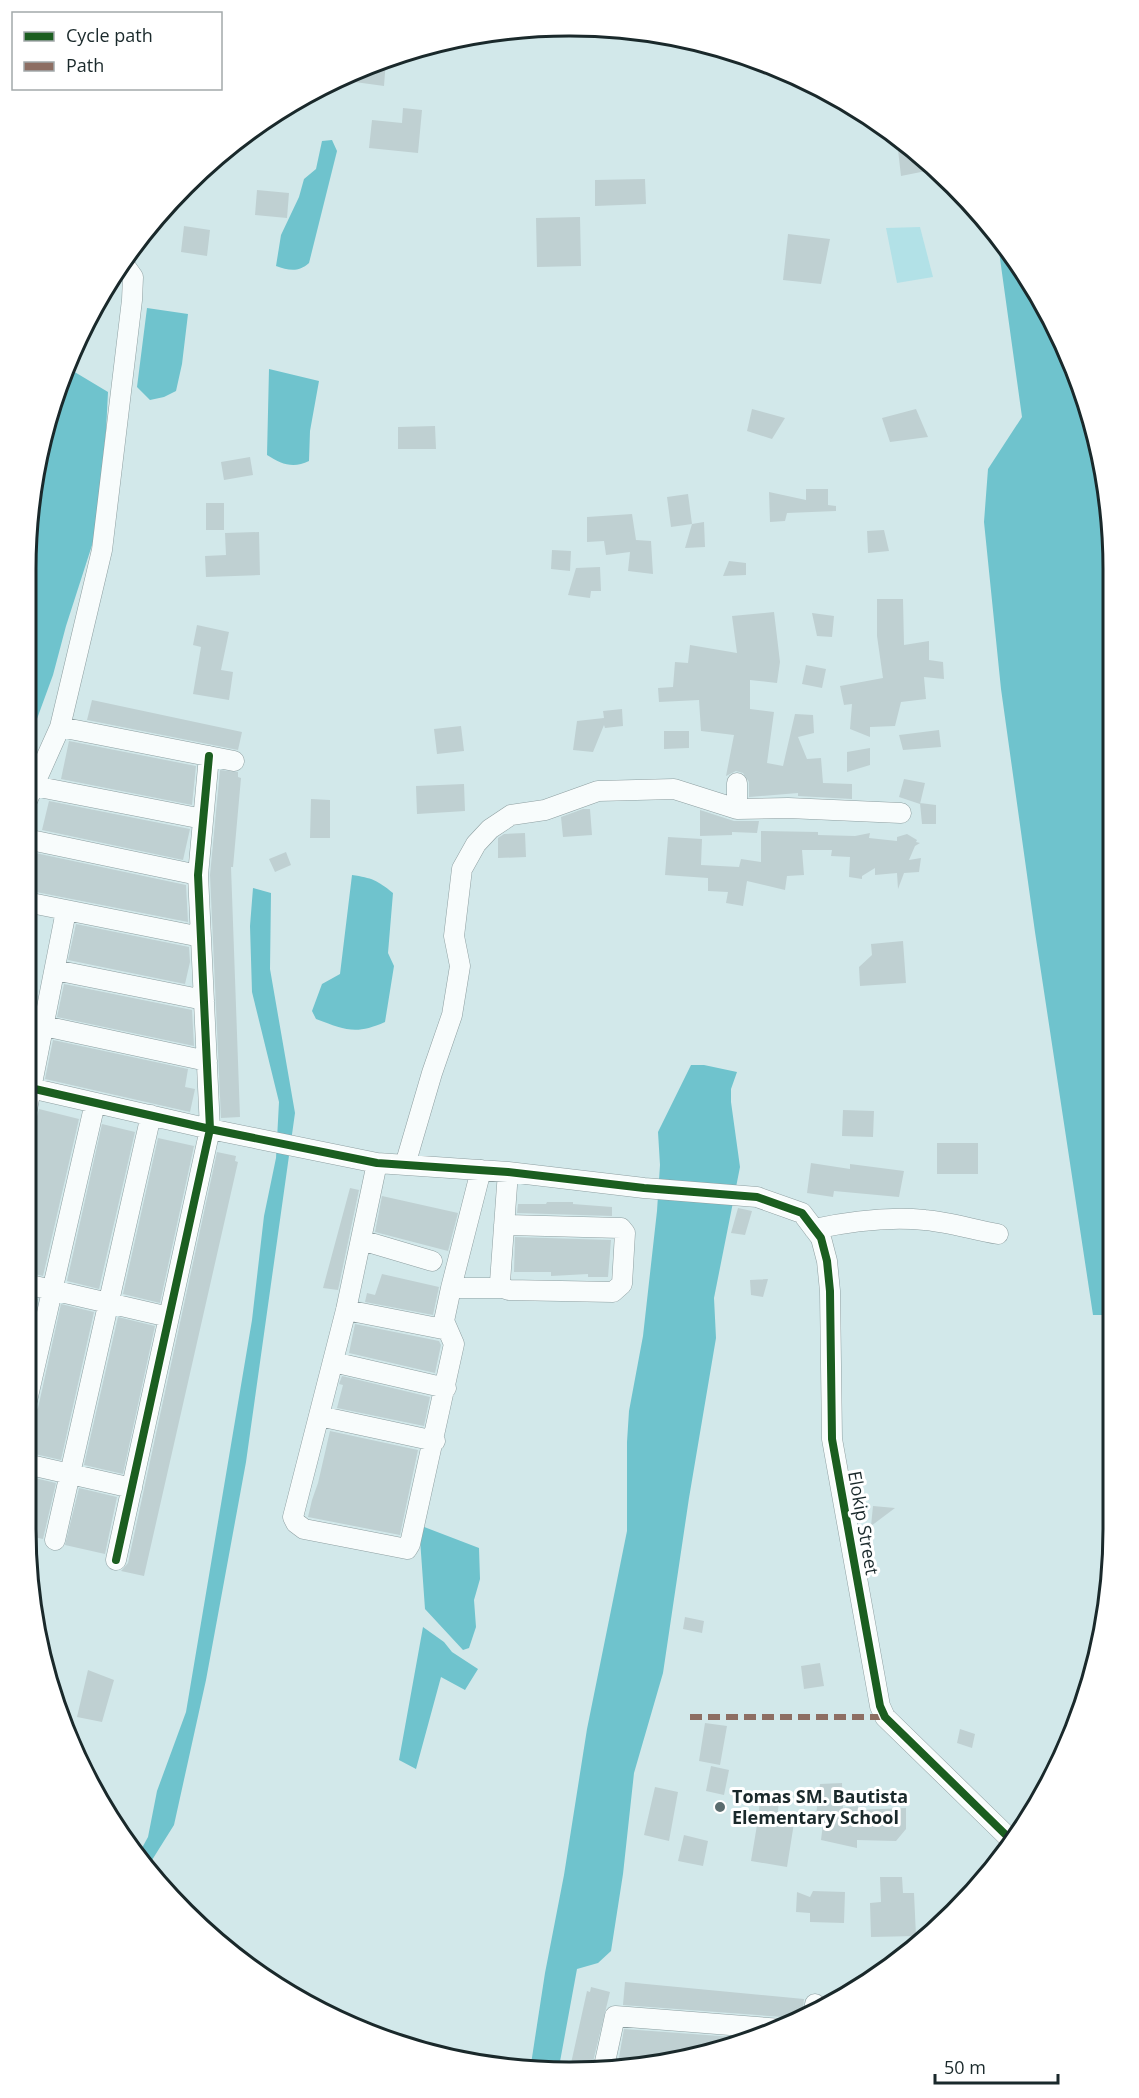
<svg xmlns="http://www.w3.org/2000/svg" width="1139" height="2098" font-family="'Open Sans',sans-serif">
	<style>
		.green { fill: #b2e1e7 }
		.water { fill: #6fc3cd }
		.building { fill: #bfd0d2 }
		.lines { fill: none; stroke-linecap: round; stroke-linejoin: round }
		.minor-casing { stroke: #8e9fa1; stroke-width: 21 }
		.minor { stroke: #f8fcfc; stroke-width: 20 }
		.quiet { stroke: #8d6e63; stroke-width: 6; stroke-dasharray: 12 6; stroke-linecap: butt }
		.cycleway-casing { stroke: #fff; stroke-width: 11 }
		.cycleway { stroke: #1b5e20; stroke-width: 8 }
		.poi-dot { fill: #5a6c6e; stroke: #fff; stroke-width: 2 }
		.labels { text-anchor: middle; stroke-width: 6; stroke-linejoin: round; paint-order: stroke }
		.street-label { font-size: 18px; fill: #1a292b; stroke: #fff }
		.poi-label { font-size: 18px; font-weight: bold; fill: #1a292b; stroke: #fff; text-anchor: start }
		.rim { fill: none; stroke: #1a292b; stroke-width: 3 }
	</style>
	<rect width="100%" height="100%" fill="#d2e8ea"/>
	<path class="green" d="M920,227L933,277L897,283L886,228Z"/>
	<path class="water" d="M332,140L337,151L309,263C298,273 288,270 276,266L281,235L299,197L304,179L316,169L322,141Z
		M997,237L1022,268L1085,394L1109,499L1112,1319L1111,1315H1093L1035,932L1001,689L984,522L988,469L1022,417Z
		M147,308L188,314L182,364L176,391L164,397L150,400L137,387Z
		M269,369L319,381L310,431L309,461C293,469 281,464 267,455Z
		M68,371H73L108,392L106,431L94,539L66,626L53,675L26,749L27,534L44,428Z
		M352,875C372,878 377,880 393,893L388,953L394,966L385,1022C356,1035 345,1030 316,1019L312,1011L322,984L340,974Z
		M253,888L271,893L270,969L295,1113L246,1462L206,1680L174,1825L147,1868L137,1857L148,1837L157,1791L186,1712L252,1320L264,1216L276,1158L279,1102L252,992L250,926Z
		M691,1065H704L737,1072L731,1089V1102L740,1167L714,1298L716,1338L689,1498L663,1673L634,1773L623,1874L611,1951L598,1963L577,1969L559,2067L531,2064L545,1973L564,1875L587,1729L627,1531V1442L629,1411L643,1336L657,1211L660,1165L658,1132Z
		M419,1525L479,1548L480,1579L474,1600L476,1627L469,1648L463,1650L425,1609Z
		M423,1627L444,1642L452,1652L478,1669L465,1690L441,1677L416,1769L399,1760Z"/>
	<path class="building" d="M386,60L384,86L355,82L357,71Z
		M403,108L422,110L418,153L369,148L372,120L402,123Z
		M897,141L922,160L926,171L901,176Z
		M645,179L646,204L595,206V180Z
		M257,190L289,193L287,218L255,215Z
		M580,217L581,266L537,267L536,218Z
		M184,226L210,230L207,256L181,252Z
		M788,234L830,239L821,284L783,280Z
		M752,409L785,418L772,439L747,431Z
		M916,409L928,437L890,442L882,418Z
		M435,426L436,449H398V427Z
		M250,457L253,475L224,480L221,462Z
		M806,489H828V505L836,506V511L787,513L785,521L770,522L769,492L806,500Z
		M688,494L692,524L671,527L667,497Z
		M206,503H224V530H206Z
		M632,514L636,540L651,541L653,574L628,571L630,552L606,555L604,541L587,542V517Z
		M704,522L705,547L685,548L692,524Z
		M884,530L889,551L868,553L867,531Z
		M259,532L260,575L206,577L205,556L226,555L225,533Z
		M552,550L571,551L570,571L551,569Z
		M729,561L746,563V575L723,576Z
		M600,567L601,591H591L590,598L568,595L576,568Z
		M877,599H903L904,645L929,641V660L943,662L944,679L924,677L926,699L901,702L895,726L870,727V737L850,729L852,704L844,705L840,686L883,678L877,636Z
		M774,612L780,662L777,683L750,680V709L774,712L767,763L783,766L795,714L813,715L814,733L798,737L807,759L821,758L823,783L852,784V799L798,796V793L749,797V782L743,773L736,771L726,776L734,735L701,731L699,700L659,702L658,688L673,687L675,662L688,663L690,645L737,653L732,616Z
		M812,613L834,616L832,637L817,636Z
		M197,625L229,632L221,670L233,672L229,700L193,694L201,647L193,645Z
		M806,665L826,669L822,688L802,684Z
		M92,700L242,732L238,750L87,720Z
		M622,709L623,726L605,728L604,725L593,752L573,750L577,721L604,718L603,711Z
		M461,726L464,751L437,754L434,729Z
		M939,730L941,747L903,750L899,735Z
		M664,731H689V748L664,749Z
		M69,741L196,766L192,805L61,779Z
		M870,748V765L847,772V752Z
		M220,770L238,772V777L241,778L233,867H231L240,1117L221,1118L210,875Z
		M904,779L925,783L920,804L899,797Z
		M464,784L465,811L417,814L416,786Z
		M311,799L330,800V838H310Z
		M49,801L190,829L183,860L42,830Z
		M920,803L936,805V824H922Z
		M583,809H590L592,835L563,837L561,817Z
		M700,810L734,821H759L757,833L732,832V835L700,836Z
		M761,831L818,832V835L855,836L870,833L869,838L897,841V837L907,834L917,840L916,842L920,843L915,846L909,860L921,858L919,872L904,873L898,889L897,873L875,875V868L862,876V879L849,877L850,857L831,856L832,850H802L804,875L787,876L785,890L747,881L743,906L726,903L728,892L708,891V878L665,875L668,837L702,839L701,865L739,867L741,859L761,862Z
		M525,833L526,857L498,858V838L504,834Z
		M26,851L186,885L188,922L26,890Z
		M286,852L291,865L275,872L269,859Z
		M76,924L189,947L190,962L185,984L68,960Z
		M903,941L906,983L860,986L859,967L872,955L871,944Z
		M64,984L192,1010L194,1046L57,1017Z
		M53,1040L188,1069L185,1087L195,1089L190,1112L45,1079Z
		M39,1109L79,1119L43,1276L26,1272V1159Z
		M843,1110L874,1111L873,1137L842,1136Z
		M102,1124L135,1132L99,1289L67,1281Z
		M158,1138L194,1146L160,1303L123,1294Z
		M937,1143H978V1174H937Z
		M217,1152L236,1156L235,1161L238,1162L144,1576L121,1571L128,1563Z
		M811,1163L850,1169V1164L904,1171L899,1197L834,1191L833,1197L807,1193Z
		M350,1188L359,1190L338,1290L323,1288Z
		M382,1196L458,1213L448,1251L375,1232Z
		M547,1202H573V1204L612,1207V1216L517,1213L518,1204H546Z
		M738,1208L752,1211L745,1235L731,1233Z
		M515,1237L611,1240L608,1277H588V1274L551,1276V1272H514Z
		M382,1274L439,1287L433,1315L365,1302L367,1293L375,1295Z
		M768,1279L763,1297L751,1295L750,1280Z
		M26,1296L38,1299L26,1352Z
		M61,1304L94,1312L61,1460L26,1452V1417L34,1414L38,1408Z
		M118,1317L155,1326L123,1474L84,1465Z
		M355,1324L439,1341L441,1345L435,1373L349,1353Z
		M342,1376L430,1397L424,1426L337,1408L343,1385L339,1384Z
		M330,1431L418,1450L400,1535L308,1517L312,1500L318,1483Z
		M26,1476L56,1483L43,1539L29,1536L30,1531L27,1530L28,1526L26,1525Z
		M79,1488L117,1497L105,1554L65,1545Z
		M873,1506L895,1508L871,1526Z
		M685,1617L704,1621L702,1633L683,1629Z
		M820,1663L824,1686L804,1689L801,1666Z
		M88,1670L114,1680L102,1722L77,1717Z
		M705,1723L727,1726L720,1765L699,1761Z
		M960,1729L975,1734L972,1748L957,1743Z
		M711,1766L729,1770L724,1795L706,1791Z
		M842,1783L843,1808L858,1806V1810L906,1808V1829L896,1841L857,1840V1848L821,1840L824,1816L816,1815L820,1784Z
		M655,1787L678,1792L669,1841L644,1835Z
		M760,1790L780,1792L777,1820L794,1823L787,1867L751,1861L759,1813Z
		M684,1835L708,1841L703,1866L678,1861Z
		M880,1877H902L903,1893H914L916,1936L871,1937L870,1903L881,1902Z
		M813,1891L845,1892L844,1923L810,1922V1913L796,1912L797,1892L810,1897Z
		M625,1982L804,1999L803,2008L805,2014L792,2022L783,2017L623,2005Z
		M591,1987L610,1992L591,2070L570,2068L587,1991L590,1992Z
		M624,2029L747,2038L617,2069Z"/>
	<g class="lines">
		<defs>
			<path id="minor" d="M60,727L234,761
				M34,786L203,819
				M26,803L60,727L102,550L132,300L133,277L123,263
				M737,809V783
				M26,839L198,875
				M26,902L201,937
				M55,970L204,1000
				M44,1026L207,1061
				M26,1087L210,1129L377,1163L508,1172L644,1188L757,1197L802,1213L821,1238L827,1261L830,1291L832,1439L880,1706L885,1717L1009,1838
				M26,1114L66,911
				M377,1163L346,1310L293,1517L296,1523L304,1529L407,1549L410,1544L454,1344L444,1321L451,1288H503
				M405,1165L432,1073L452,1015L460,966L454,936L462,869L476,844L490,829L511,815L545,810L598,791L674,789L737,809L788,808L901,813
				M504,1225L621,1228L625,1233L622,1284L613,1292L509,1290L503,1288L500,1282L508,1172
				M814,1229C851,1221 888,1216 925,1220C949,1222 974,1230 998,1234
				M361,1240L432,1261
				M26,1284L169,1317
				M451,1288L481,1170
				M346,1310L448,1330
				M333,1362L446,1388
				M26,1405L95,1103
				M319,1416L435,1441
				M26,1464L132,1488
				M55,1540L151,1115
				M116,1560L210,1129L198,875L209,756
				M815,2008V2004
				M603,2071L615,2016L782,2029"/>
		</defs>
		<use href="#minor" class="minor-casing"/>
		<use href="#minor" class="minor"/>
		<path class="quiet" d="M690,1717H885"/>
		<defs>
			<path id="cycleway" d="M26,1087L210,1129L377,1163L508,1172L644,1188L757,1197L802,1213L821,1238L827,1261L830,1291L832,1439L880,1706L885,1717L1009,1838
				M116,1560L210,1129L198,875L209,756"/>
		</defs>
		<use href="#cycleway" class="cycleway-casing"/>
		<use href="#cycleway" class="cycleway"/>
	</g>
	<circle class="poi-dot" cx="720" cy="1807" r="6"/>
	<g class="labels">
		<g class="street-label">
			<text transform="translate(863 1523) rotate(80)" y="6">Elokip Street</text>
		</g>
		<g class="poi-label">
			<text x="732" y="1803">Tomas SM. Bautista<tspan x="732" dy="21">Elementary School</tspan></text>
		</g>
	</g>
	<path d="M0 0H1139V2098H0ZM569 36H570A533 533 0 0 1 1103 569V1529A533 533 0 0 1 570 2062H569A533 533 0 0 1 36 1529V569A533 533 0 0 1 569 36Z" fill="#fff" fill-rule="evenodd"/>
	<path class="rim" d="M569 36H570A533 533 0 0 1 1103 569V1529A533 533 0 0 1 570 2062H569A533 533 0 0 1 36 1529V569A533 533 0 0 1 569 36Z"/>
	<rect x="12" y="12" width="210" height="78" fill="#ffffff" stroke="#a3a9aa" stroke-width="1.5"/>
	<rect x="24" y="32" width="30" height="9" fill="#1b5e20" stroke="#a3a9aa" stroke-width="1.5"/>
	<text x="66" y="42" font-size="18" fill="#1a292b">Cycle path</text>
	<rect x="24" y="62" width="30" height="9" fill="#8d6e63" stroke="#a3a9aa" stroke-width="1.5"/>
	<text x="66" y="72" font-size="18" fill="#1a292b">Path</text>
	<path d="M935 2074v9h123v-9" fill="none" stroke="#1a292b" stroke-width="3"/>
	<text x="944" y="2074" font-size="18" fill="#1a292b" stroke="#ffffff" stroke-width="4.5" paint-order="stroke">50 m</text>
</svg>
